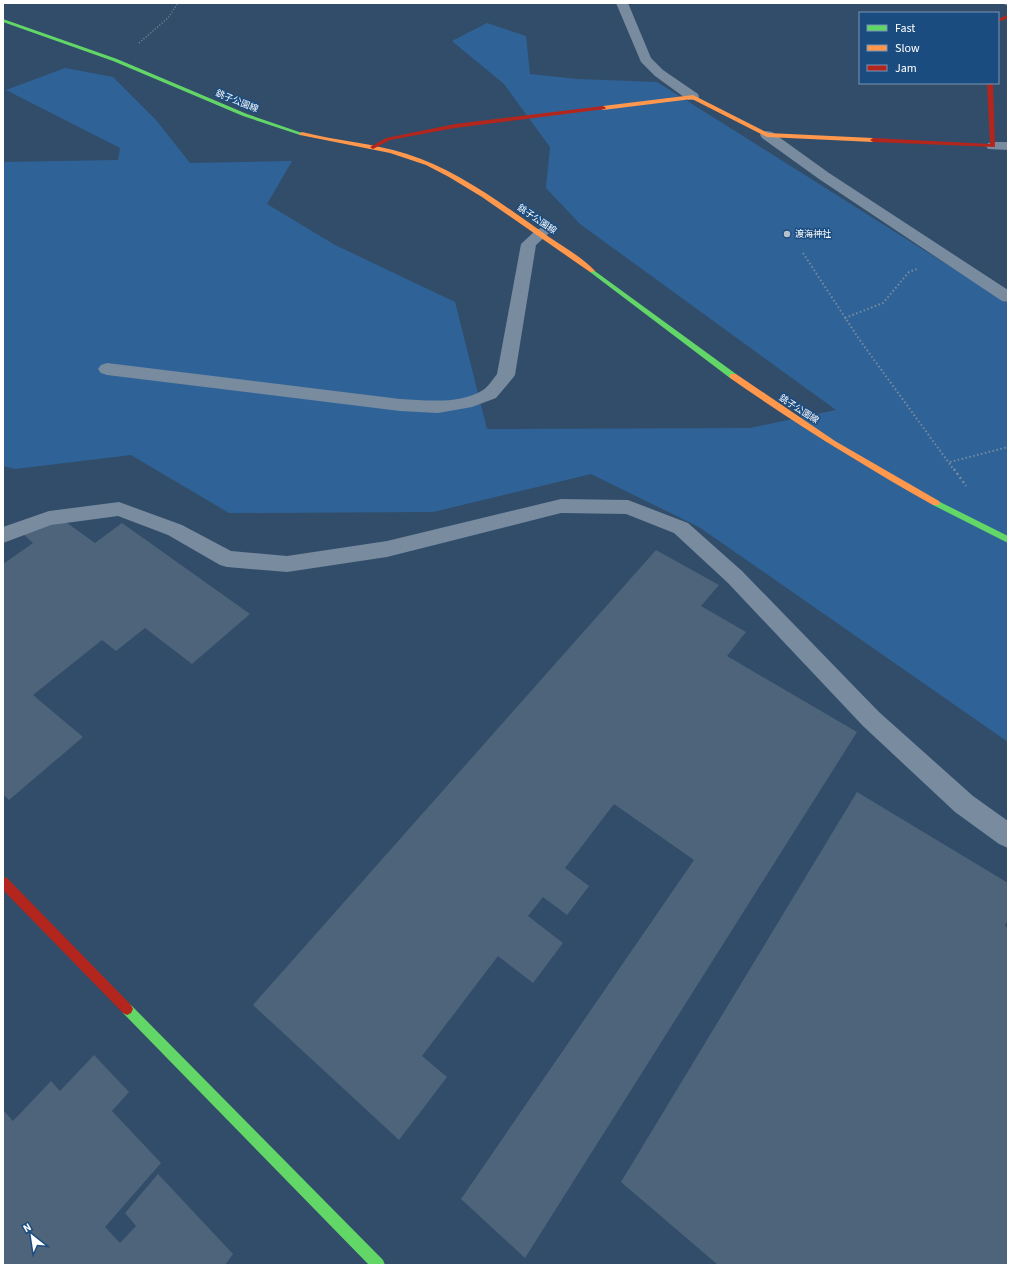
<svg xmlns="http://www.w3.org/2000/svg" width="1011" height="1268" font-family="'Source Sans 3','Noto Sans JP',sans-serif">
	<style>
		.green { fill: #2f6398 }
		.building { fill: #4e647b }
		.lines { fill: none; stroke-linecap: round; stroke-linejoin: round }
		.path-far2 { stroke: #788b9f; stroke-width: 1.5; stroke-dasharray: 1 2; stroke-linecap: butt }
		.path-far1 { stroke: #788b9f; stroke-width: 2; stroke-dasharray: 1.5 2.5; stroke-linecap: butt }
		.path { stroke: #788b9f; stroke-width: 2.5; stroke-dasharray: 2 3; stroke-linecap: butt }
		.lane { fill: #788b9f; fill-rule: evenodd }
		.street { fill: #788b9f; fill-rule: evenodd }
		.fast { fill: #63d668; fill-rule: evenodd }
		.slow { fill: #ff974d; fill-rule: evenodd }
		.jam { fill: #b3261e; fill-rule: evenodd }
		.poi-dot { fill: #b7c1ca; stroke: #1b4c80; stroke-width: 1.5 }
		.labels { text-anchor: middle; stroke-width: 3; stroke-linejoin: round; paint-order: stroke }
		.far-street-label { font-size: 9px; fill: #fff; stroke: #1b4c80 }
		.far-poi-label { font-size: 9px; fill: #fff; stroke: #1b4c80; text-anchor: start }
	</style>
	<rect width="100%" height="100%" fill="#324d69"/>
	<path class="green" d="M487,23L526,36L530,74L577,79L657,82L1008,303V742L699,527L591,474L433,512L229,513L131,455L15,469L3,466V162L118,160L120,148L6,90L65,68L113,77L156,120L190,163L292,161L267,204L335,245L455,302L487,429L750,428L836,410L580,224L546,188L550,147L504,84L452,41Z"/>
	<path class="building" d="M63,520L95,543L122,523L250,614L192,664L145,628L116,651L102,640L33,695L83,737L9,800L3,794V564L33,543L23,534Z
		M656,550L719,585L701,606L746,632L727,656L857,732L525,1258L461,1199L694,860L614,804L565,868L589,886L567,915L543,897L528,916L563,943L533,983L498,956L422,1056L447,1077L399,1140L253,1005Z
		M857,792L1008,883V919L1005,926L1008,928V1265H718L621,1182Z
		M94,1055L129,1092L112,1111L161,1163L105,1227L120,1243L136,1226L125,1213L158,1174L233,1254L225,1265H3V1110L13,1121L51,1081L60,1091Z"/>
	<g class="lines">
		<path class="path-far2" d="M139,43L168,18L178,3"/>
		<path class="path-far1" d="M803,253L859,339L954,470
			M845,318L883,303L909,272L917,269
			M950,462L1008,447"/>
		<path class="path" d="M954,469L966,486"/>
		<path class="lane" d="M1002,3H1008V6Z"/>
		<path class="street" d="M616,3H628L651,58L663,70L698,94L699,97L698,100H688L655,76L641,62Z
			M767,131L772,132L829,173L1008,290V302L1002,301L819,179L762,138L760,135L762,132Z
			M993,142H1008V150L988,149L986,146L988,143Z
			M541,228L546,230L549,233L536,245L515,375L512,379L496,398L472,407L438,413L400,411L107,375L101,373L98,369L101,365L107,363L400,399C426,400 459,405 483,390C488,387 493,379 497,374L521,244L536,230Z
			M561,499L628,500L688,523L742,571L879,712L973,796L1008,821V848L999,844L955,812L863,726L728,583L674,533L626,514L561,513L387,557L287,572L227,567L220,565L168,535L118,516L51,525L3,543V527L49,511L119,502L182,525L231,551L287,556L387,541Z"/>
		<path class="fast" d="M3,19L117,59L247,114L305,134L300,135L243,116L113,61L3,22Z
			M592,269L736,374V378H730L590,272V270Z
			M936,500L1008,536V543L933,505L932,503L933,501Z
			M127,1003L131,1005L383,1260L385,1265H369L123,1013L121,1009L123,1005Z"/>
		<path class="slow" d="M693,95L768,133L873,138L876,140L873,142L767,137L692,99L603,110L600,108L603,106Z
			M302,132C337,141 373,143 407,154C458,170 505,206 549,237C564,247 583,258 595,271L590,272L482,197L449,177L426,165L390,153L300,135L299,134Z
			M730,374H736L835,441L939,501L940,503L939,505H933C864,466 796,424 730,378Z"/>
		<path class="jam" d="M1008,15V18L998,22V19Z
			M987,83H993L995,147L873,142L870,140L873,138L990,144Z
			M603,106L606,108L605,109L455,128L390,140L373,149L370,147L386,138L455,124Z
			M3,877L7,878L131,1005L133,1009L131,1013L127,1015L123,1013L3,890Z"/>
	</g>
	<circle class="poi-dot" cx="787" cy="234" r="4"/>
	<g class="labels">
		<g class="far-street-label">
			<text transform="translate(237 101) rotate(22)" y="3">銚子公園線</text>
			<text transform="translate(537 219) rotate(34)" y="3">銚子公園線</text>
			<text transform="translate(799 409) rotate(33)" y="3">銚子公園線</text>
		</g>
		<g class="far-poi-label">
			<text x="795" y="237">渡海神社</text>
		</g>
	</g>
	<rect width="1011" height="1268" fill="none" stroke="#ffffff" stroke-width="8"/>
	<rect x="859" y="12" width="140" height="72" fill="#1b4c80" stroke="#7694b3"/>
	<rect x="867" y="25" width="20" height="6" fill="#63d668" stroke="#7694b3"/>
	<text x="895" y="32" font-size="12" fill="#ffffff">Fast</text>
	<rect x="867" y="45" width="20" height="6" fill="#ff974d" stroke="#7694b3"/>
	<text x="895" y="52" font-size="12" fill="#ffffff">Slow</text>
	<rect x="867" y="65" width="20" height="6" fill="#b3261e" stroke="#7694b3"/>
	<text x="895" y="72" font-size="12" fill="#ffffff">Jam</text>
	<g transform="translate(32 1236) rotate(330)" stroke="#1b4c80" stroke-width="3" paint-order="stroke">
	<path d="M0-3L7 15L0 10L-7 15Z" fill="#ffffff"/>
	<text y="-6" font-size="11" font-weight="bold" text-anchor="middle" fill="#ffffff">N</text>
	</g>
</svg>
